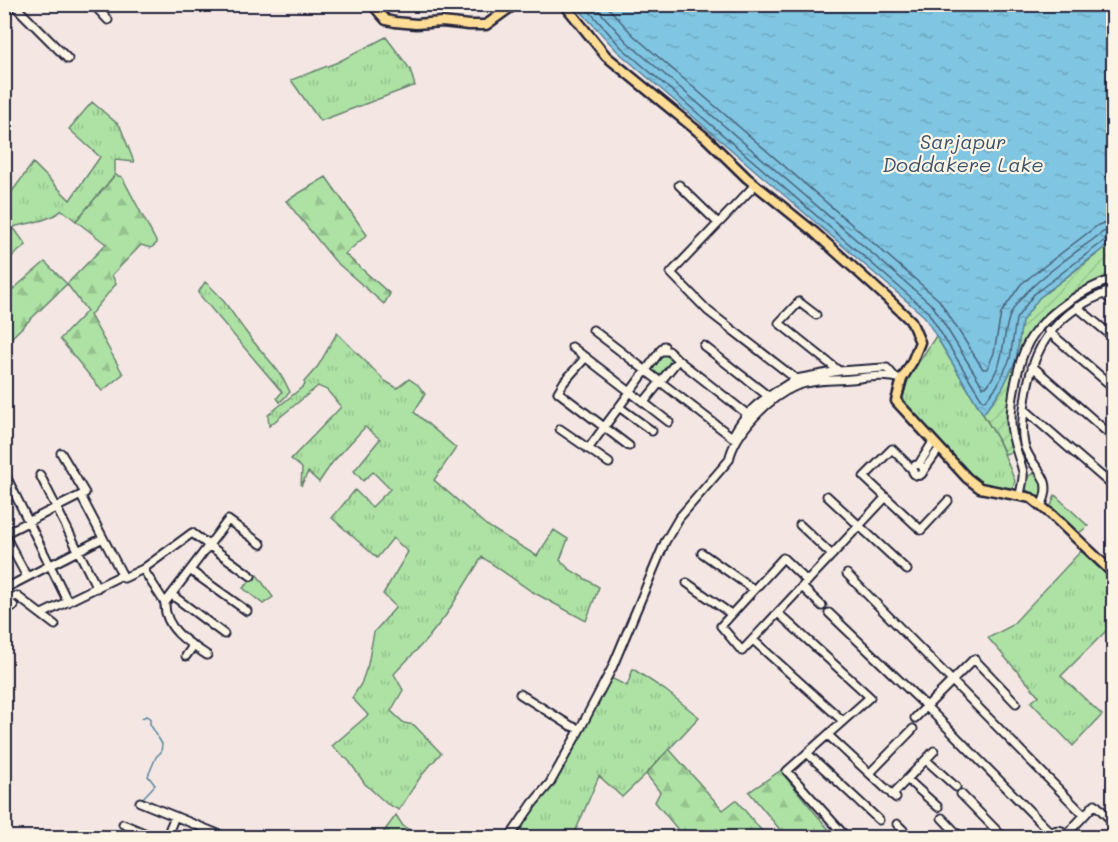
<svg xmlns="http://www.w3.org/2000/svg" width="1118" height="842" font-family="Mali,sans-serif">
	<style>
		.grass { fill: url(#grass-tufts); stroke: #688270; stroke-width: 1.5 }
		.forest { fill: url(#forest-firs); stroke: #688270; stroke-width: 1.5 }
		.garden { fill: url(#garden-furrows); stroke: #688270; stroke-width: 1.5 }
		.pitch { fill: #ade2a4; stroke: #688270; stroke-width: 1.5 }
		.water { fill: url(#water-ripples); stroke: #5a849f; stroke-width: 1.5 }
		.lines { fill: none; stroke-linecap: round; stroke-linejoin: round }
		.shore { stroke: #48637d; stroke-width: 1.5 }
		.stream { stroke: #5a849f; stroke-width: 1.5 }
		.minor-casing { stroke: #22223b; stroke-width: 11 }
		.major-casing { stroke: #22223b; stroke-width: 13 }
		.minor { stroke: #fcf5e5; stroke-width: 7 }
		.major { stroke: #ffdd96; stroke-width: 8 }
		.labels { text-anchor: middle; stroke-width: 4.5; stroke-linejoin: round; paint-order: stroke }
		.water-label { font-size: 20px; font-style: italic; fill: #3e536d; stroke: #fcf5e5 }
	</style>
	<defs>
		<pattern id="grass-tufts" width="24" height="20" patternUnits="userSpaceOnUse" patternTransform="scale(1.5)"><rect width="24" height="20" fill="#ade2a4"/><path d="M3 7l-1-3M5 7V3M7 7l1-3M15 17l-1-3M17 17v-4M19 17l1-3" fill="none" stroke="#95c28e"/></pattern>
		<pattern id="forest-firs" width="22" height="20" patternUnits="userSpaceOnUse" patternTransform="scale(1.5)"><rect width="22" height="20" fill="#ade2a4"/><path d="M5 1l3.5 6h-7zM16 11l3.5 6h-7z" fill="#95c28e"/></pattern>
		<pattern id="garden-furrows" width="10" height="10" patternUnits="userSpaceOnUse" patternTransform="scale(1.5)"><rect width="10" height="10" fill="#ade2a4"/><path d="M-1 1l2-2M0 10L10 0M9 11l2-2" fill="none" stroke="#95c28e"/></pattern>
		<pattern id="water-ripples" width="26" height="14" patternUnits="userSpaceOnUse" patternTransform="scale(1.5)"><rect width="26" height="14" fill="#80c5e1"/><path d="M2 4q2-2 4 0t4 0M15 11q2-2 4 0t4 0" fill="none" stroke="#6ea9c2"/></pattern>
	</defs>
	<rect width="100%" height="100%" fill="#f4e7e3"/>
	<filter id="ink" filterUnits="userSpaceOnUse"><feTurbulence type="fractalNoise" baseFrequency=".0167" numOctaves="2"/><feDisplacementMap in="SourceGraphic" scale="12" xChannelSelector="R" yChannelSelector="G"/><feConvolveMatrix kernelMatrix="1 2 1 2 8 2 1 2 1" color-interpolation-filters="sRGB"/></filter>
	<g filter="url(#ink)">
		<path class="grass" d="M386,37L410,69L415,86L410,87L320,121L291,80L338,62Z
			M92,102L120,126L134,162L115,160V175L76,221L62,210C50,221 28,223 13,227L26,245L5,262V192L11,193L33,163L70,200L100,157L69,129Z
			M205,282C222,295 233,315 246,332C261,353 280,368 290,392L280,402L277,398L282,392L198,293Z
			M337,333L385,381L397,388L409,379L418,385L425,394L414,412L456,448L434,480L486,525L537,556L554,530L568,539L560,560L569,569L599,587L586,621L531,591L482,557L446,615L428,638L394,674L403,690L391,711L404,723L414,725L441,753L421,776L399,810L387,804L365,784L349,761L332,746L368,715L352,698L361,684L368,664L374,632L396,607L383,594L408,552L393,538L377,558L332,518L355,490L372,507L390,489L373,472L363,481L354,471L380,439L365,427L332,463L319,482L308,472L301,486L302,468L291,459L341,407L327,390L318,386L269,426L268,415L305,385L304,382L318,366Z
			M936,336L998,439L1015,481L1013,488L987,486L976,481L902,402L907,380Z
			M1035,473L1044,483L1043,494L1039,499L1023,487L1026,477Z
			M1055,495L1088,526L1079,533L1051,506Z
			M1081,551L1113,581L1114,623L1061,676L1102,715L1073,746L1031,702L1039,696L988,638L1011,626Z
			M633,669L665,690L699,717L646,774L622,797L599,776L573,837L513,838L586,726L611,678L627,686Z"/>
		<path class="forest" d="M115,175L122,177L157,243L151,248L141,245L112,275L116,284L90,315L123,374L102,391L60,339L87,311L67,284L9,340L5,337V296L45,262L67,284L106,244L76,221Z
			M326,177L367,235L345,254L390,294L384,304L335,261L286,201Z
			M669,749L723,810L736,800L767,837H684L655,802L660,792L646,774Z
			M783,769V774L835,837H786L749,792Z
			M396,815L403,826L421,837H380Z"/>
		<path class="garden" d="M1112,243L1113,244V276C1075,288 1045,309 1026,345C1021,353 1015,364 1013,374C1007,399 1009,426 1012,452L1005,454L998,439L983,414L1002,389L1016,360L1022,321L1039,298Z"/>
		<path class="pitch" d="M667,350L675,356L659,376L651,370Z
			M257,575L273,597L263,604L243,588Z"/>
		<path class="water" d="M575,5H1113V241L1039,298L1022,321L1016,360L1002,389L983,414L924,316L617,51Z"/>
		<g class="lines">
			<path class="shore" d="M583,4L621,47L928,312L983,401L986,400L997,386L1010,359L1016,319L1034,294L1108,238L1114,237
				M593,4L627,42L933,306L983,387H986C1006,362 1001,344 1009,318C1018,289 1079,251 1103,232L1114,229
				M605,4L633,35L939,300L983,369H987L994,353L1001,313L1021,284L1098,225L1114,220"/>
			<path class="stream" d="M142,799L155,785L148,776L156,757L161,752L162,744L150,724V718L146,716L142,718
				M165,809L179,814"/>
			<defs>
				<path id="minor" d="M13,4L68,59
					M93,4L108,20
					M679,185L718,223
					M755,185L671,273L708,311L796,379L839,371L883,368H887L894,376
					M1104,294L1114,303
					M1077,307L1114,338
					M816,315L799,302L779,323L839,371
					M593,330L732,437C750,404 766,398 796,379
					M1048,331L1114,388
					M704,346L768,396
					M572,347L669,422
					M660,351H669L678,360L747,414
					M586,357L564,382L558,392L629,446
					M1032,366L1114,438
					M644,402L678,360
					M619,407L652,431
					M1024,409L1114,487
					M560,429L609,463
					M588,449L664,346
					M919,464L933,442
					M912.5 470a5.5 5.5 0 1 1 11 0a5.5 5.5 0 1 1-11 0Z
					M913,470L892,449L864,477L921,530L948,501
					M924,470L939,449
					M4,472L68,602
					M40,475L97,588
					M1020,495C1021,488 1024,479 1023,472C1019,455 1011,440 1011,422C1011,399 1018,361 1029,341C1044,315 1085,287 1114,279
					M81,496L124,578L143,569L192,533L251,576
					M827,496L907,570
					M1041,506C1057,475 1030,470 1024,444C1021,431 1023,415 1025,402C1031,354 1048,322 1092,299C1099,296 1106,292 1114,290
					M800,525L832,555
					M4,534L85,493L61,453
					M4,534L27,577
					M702,553L753,589
					M143,569L165,603C164,628 188,643 207,655
					M191,571L247,611
					M847,574L1084,815
					M807,581L783,558L721,626L742,651L885,498
					M687,583L731,614
					M802,587L822,606
					M4,589L103,538
					M172,595L224,634
					M4,597L14,606
					M6,599L17,596L55,625
					M165,603L228,520L261,544
					M778,613L870,697L787,771L847,838
					M829,613L926,706L1051,833
					M42,614L122,575
					M753,640L843,721
					M186,656L193,646
					M520,694L571,726L580,729
					M915,718L974,659L1016,703
					M828,735L896,798
					M807,753L879,820
					M926,760L956,787
					M870,773L913,729
					M907,779L938,807
					M961,794L1004,838
					M892,795L934,751
					M140,802L228,838
					M942,818L961,838
					M123,824L156,838
					M897,824L911,838
					M1066,835L1095,804L1114,823
					M166,838L175,816
					M509,838L533,803L550,783L580,729L612,668L665,542L679,518L729,460C735,432 769,397 796,386C813,379 833,381 851,379C869,377 885,374 902,379
					M1049,838C1051,831 1056,829 1062,831L1066,838"/>
				<path id="major" d="M372,4L386,20L395,22L416,24L442,22L469,25H486L515,4
					M564,4L606,56L706,138L747,178L814,232L887,298L911,321L920,342L912,362L902,379L896,401L967,478L980,488L1031,498L1052,515L1114,574"/>
			</defs>
			<use href="#minor" class="minor-casing"/>
			<use href="#major" class="major-casing"/>
			<use href="#minor" class="minor"/>
			<use href="#major" class="major"/>
		</g>
	</g>
	<g class="labels">
		<g class="water-label">
			<text x="963" y="149">Sarjapur<tspan x="963" dy="23">Doddakere Lake</tspan></text>
		</g>
	</g>
	<rect width="1118" height="842" fill="none" stroke="#fcf5e5" stroke-width="24"/>
	<rect x="12" y="12" width="1094" height="818" fill="none" stroke="#22223b" stroke-width="2" filter="url(#ink)"/>
</svg>
